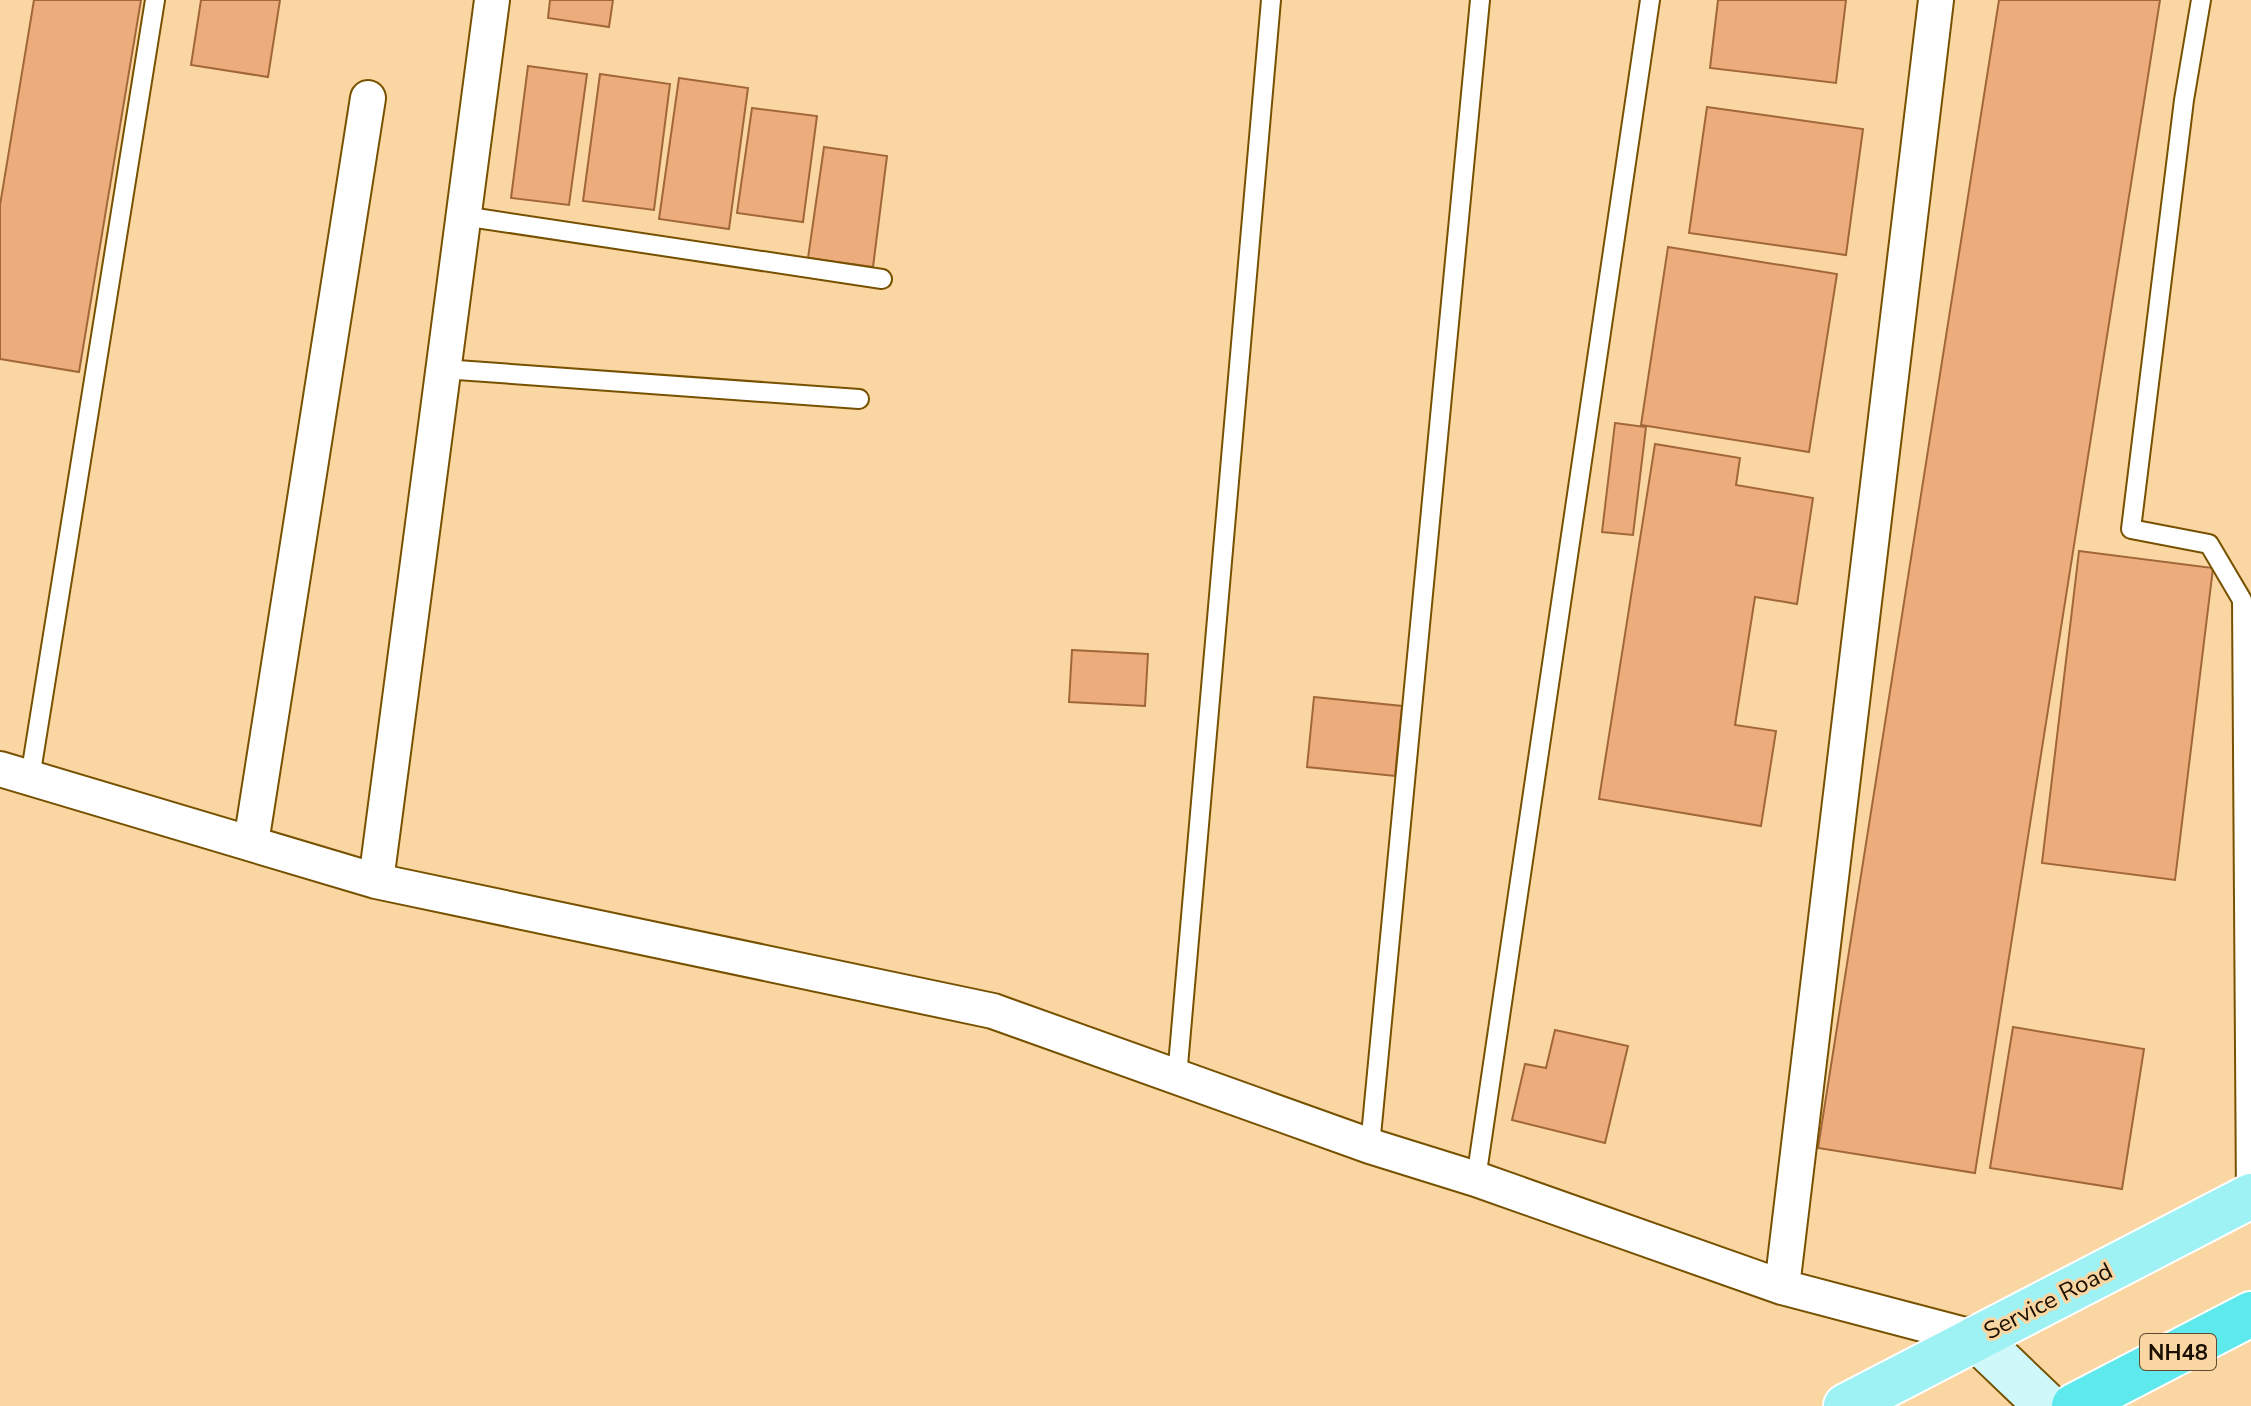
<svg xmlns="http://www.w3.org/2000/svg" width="2251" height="1406" font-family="'Nunito Sans',sans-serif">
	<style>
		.building { fill: #ecac7c; stroke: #a26738; stroke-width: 2 }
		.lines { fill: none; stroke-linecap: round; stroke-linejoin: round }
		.lane-casing { stroke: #775100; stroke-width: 22 }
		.street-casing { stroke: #775100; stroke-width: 38 }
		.secondary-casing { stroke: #775100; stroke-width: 48 }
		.primary-casing { stroke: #fff; stroke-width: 48 }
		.highway-casing { stroke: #fff; stroke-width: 48 }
		.lane { stroke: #fff; stroke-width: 18 }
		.street { stroke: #fff; stroke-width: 34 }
		.secondary { stroke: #cff8fa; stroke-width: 44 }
		.primary { stroke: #9ef2f4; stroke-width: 44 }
		.highway { stroke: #5ee9ed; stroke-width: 44 }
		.labels { text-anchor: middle; stroke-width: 6; stroke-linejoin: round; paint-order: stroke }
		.shield { fill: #fad7a2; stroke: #5e4b31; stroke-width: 2 }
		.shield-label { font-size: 22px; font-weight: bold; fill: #1b0f00 }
		.street-label { font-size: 24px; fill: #1b0f00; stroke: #fad7a2 }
	</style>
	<rect width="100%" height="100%" fill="#fad7a2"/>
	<path class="building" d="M34,0H141L79,372L0,359V205Z
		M201,0H280L268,77L191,65Z
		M550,0H613L609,27L548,18Z
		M1718,0H1846L1836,83L1710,68Z
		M1999,0H2160L1975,1173L1818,1148Z
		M528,66L587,74L569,205L511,198Z
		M600,74L670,84L654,210L583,201Z
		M679,78L748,88L729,229L659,219Z
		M1707,107L1863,129L1846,255L1689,233Z
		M752,108L817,116L803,222L737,213Z
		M824,147L887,156L873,267L808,258Z
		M1668,247L1837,274L1809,452L1641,425Z
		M1615,423L1646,427L1633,535L1602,532Z
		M1655,444L1740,458L1736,485L1813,498L1797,604L1755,597L1735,725L1776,731L1761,826L1599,799Z
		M2079,551L2213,568L2175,880L2042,863Z
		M1072,650L1148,654L1145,706L1069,702Z
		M1314,697L1402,706L1395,776L1307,767Z
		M2013,1027L2144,1049L2122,1189L1990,1168Z
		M1555,1030L1628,1046L1605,1143L1512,1120L1525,1064L1546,1068Z"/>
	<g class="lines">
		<defs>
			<path id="lane" d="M2201,0L2184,100L2131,529L2209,544L2242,600L2246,1199
				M463,216L882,279
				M443,369L859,399
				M30,778L155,0
				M1177,1077L1271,0
				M1370,1146L1480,0
				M1476,1179L1650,0"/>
			<path id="street" d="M0,769L376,881L993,1011L1370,1146L1476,1179L1782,1287L1976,1338
				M251,843L368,98
				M376,881L492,0
				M1782,1287L1936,0"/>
			<path id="secondary" d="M1976,1338L2047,1406"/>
			<path id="primary" d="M1846,1406L2251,1196"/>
			<path id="highway" d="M2074,1406L2251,1314"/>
		</defs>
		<use href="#lane" class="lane-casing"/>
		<use href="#street" class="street-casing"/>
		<use href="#secondary" class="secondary-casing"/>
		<use href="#primary" class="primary-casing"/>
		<use href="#highway" class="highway-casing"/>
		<use href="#lane" class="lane"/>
		<use href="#street" class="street"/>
		<use href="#secondary" class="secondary"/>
		<use href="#primary" class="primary"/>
		<use href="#highway" class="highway"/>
	</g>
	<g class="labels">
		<rect class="shield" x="2140" y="1334" width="76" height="36" rx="6"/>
		<g class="shield-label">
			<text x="2178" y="1360">NH48</text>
		</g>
		<g class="street-label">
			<text transform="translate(2048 1301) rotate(-27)" y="8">Service Road</text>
		</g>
	</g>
</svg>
